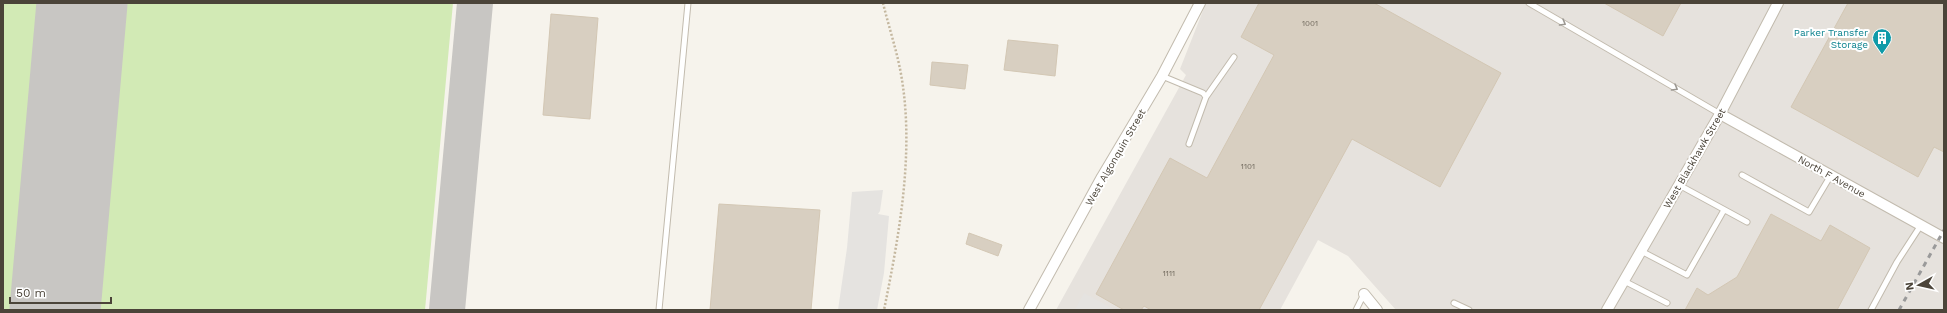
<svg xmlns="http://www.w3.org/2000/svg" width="1947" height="313" font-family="'Work Sans',sans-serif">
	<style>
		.industrial { fill: #e6e2dd }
		.green { fill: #d2eab5 }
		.parking { fill: #e5e3e0 }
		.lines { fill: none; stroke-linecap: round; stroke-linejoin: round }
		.taxiway { stroke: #c8c6c3; stroke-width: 36 }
		.runway { stroke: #c8c6c3; stroke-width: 91 }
		.building { fill: #d8cfc1; stroke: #d3c7b4 }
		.lane-casing { stroke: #c2bbae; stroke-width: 7 }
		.street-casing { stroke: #c2bbae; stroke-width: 12 }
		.path { stroke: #c4b79f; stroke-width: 2.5; stroke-dasharray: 2 2; stroke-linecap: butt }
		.lane { stroke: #fff; stroke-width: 5 }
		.street { stroke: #fff; stroke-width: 10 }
		.rail { stroke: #9a9a9a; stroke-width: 3; stroke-dasharray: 5 5; stroke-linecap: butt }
		.oneway { stroke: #9c9892 }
		.labels { text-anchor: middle; stroke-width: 4; stroke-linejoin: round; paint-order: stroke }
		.number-label { font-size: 8px; fill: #6e675b }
		.culture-label { font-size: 10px; fill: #0d838f; stroke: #fff; text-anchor: end }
		.street-label { font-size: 10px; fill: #4b4439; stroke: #fff }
	</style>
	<rect width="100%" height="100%" fill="#f6f3ec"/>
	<path class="industrial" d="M1206,3H1944V310H1396L1348,256L1318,240L1280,310H1056L1186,75L1180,69Z"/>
	<path class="green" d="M3,3H60L33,310H3Z
		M106,3H453L425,310H78Z"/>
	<path class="parking" d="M883,190L880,211L878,214L889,216L884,273L877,310H838L847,248L852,192Z
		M1084,293L1115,310H1075Z"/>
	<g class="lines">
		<path class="taxiway" d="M447,310L475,3"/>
		<path class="runway" d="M55,310L82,3"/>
	</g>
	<path class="building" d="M1259,3H1374L1501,73L1440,187L1352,139L1259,310H1151L1144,306L1141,310H1124L1096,294L1170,158L1207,178L1274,55L1241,37Z
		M1604,3H1681L1663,36Z
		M1848,3H1944V152L1934,147L1918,177L1791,107Z
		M551,14L598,18L590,119L543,115Z
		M1008,40L1058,45L1055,76L1004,70Z
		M932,62L968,65L965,89L930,85Z
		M719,204L820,210L811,310H710Z
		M1771,214L1821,241L1830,225L1870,248L1837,310H1685L1697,288L1708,295L1737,277Z
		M969,233L1002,245L998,256L966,244Z"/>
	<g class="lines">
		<defs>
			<path id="lane" d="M1529,3L1720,114
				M1162,76L1203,93L1206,97L1189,144
				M1206,97L1234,57
				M1742,175L1809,212L1831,175
				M1679,185L1747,222
				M1641,251L1687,275L1724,210
				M1624,281L1667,303
				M1454,303L1469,310
				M659,310L688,3
				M1356,310L1364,294
				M1871,310L1897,262L1921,225"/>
			<path id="street" d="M1720,114L1944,238
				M1364,294L1377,310
				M1029,310L1102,177L1162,76L1200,3
				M1607,310L1720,114L1778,3"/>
		</defs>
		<use href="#lane" class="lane-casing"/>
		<use href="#street" class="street-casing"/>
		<path class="path" d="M883,3C889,28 898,54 902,80C914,155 899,236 884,310"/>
		<use href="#lane" class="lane"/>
		<use href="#street" class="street"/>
		<path class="rail" d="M1899,310L1944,230"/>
	</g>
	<defs><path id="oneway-chevron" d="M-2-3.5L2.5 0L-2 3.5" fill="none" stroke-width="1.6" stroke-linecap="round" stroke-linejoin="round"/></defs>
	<g class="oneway">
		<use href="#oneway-chevron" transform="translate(1563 23) rotate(30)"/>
		<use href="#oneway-chevron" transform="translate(1675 88) rotate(30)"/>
	</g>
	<defs>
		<symbol id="building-pin" viewBox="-11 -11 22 30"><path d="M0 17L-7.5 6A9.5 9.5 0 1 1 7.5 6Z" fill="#0f9aa8" stroke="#fff"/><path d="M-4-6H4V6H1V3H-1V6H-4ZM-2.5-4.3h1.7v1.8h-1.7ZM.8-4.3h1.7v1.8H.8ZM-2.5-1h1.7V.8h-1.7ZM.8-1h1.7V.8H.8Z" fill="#fff"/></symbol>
	</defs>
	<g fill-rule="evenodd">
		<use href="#building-pin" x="1871" y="27" width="22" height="30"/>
	</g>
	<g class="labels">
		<g class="number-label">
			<text x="1310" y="26">1001</text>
			<text x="1248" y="169">1101</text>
			<text x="1169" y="276">1111</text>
		</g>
		<g class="culture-label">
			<text x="1868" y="36">Parker Transfer<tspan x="1868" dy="12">Storage</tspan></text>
		</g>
		<g class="street-label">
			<text transform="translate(1115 157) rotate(-60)" y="4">West Algonquin Street</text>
			<text transform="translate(1694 158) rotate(-60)" y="4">West Blackhawk Street</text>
			<text transform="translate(1832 176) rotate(29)" y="4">North F Avenue</text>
		</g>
	</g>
	<rect width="1947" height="313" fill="none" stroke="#4b4439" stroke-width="8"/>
	<g transform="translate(1919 285) rotate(262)" stroke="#ffffff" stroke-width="3" paint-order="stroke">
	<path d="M0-3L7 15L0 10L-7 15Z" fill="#4b4439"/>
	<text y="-6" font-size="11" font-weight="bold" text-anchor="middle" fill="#4b4439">N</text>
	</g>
	<path d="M10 297v6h101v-6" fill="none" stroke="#4b4439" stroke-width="2"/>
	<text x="16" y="297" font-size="12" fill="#4b4439" stroke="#ffffff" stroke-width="3" paint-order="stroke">50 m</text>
</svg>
